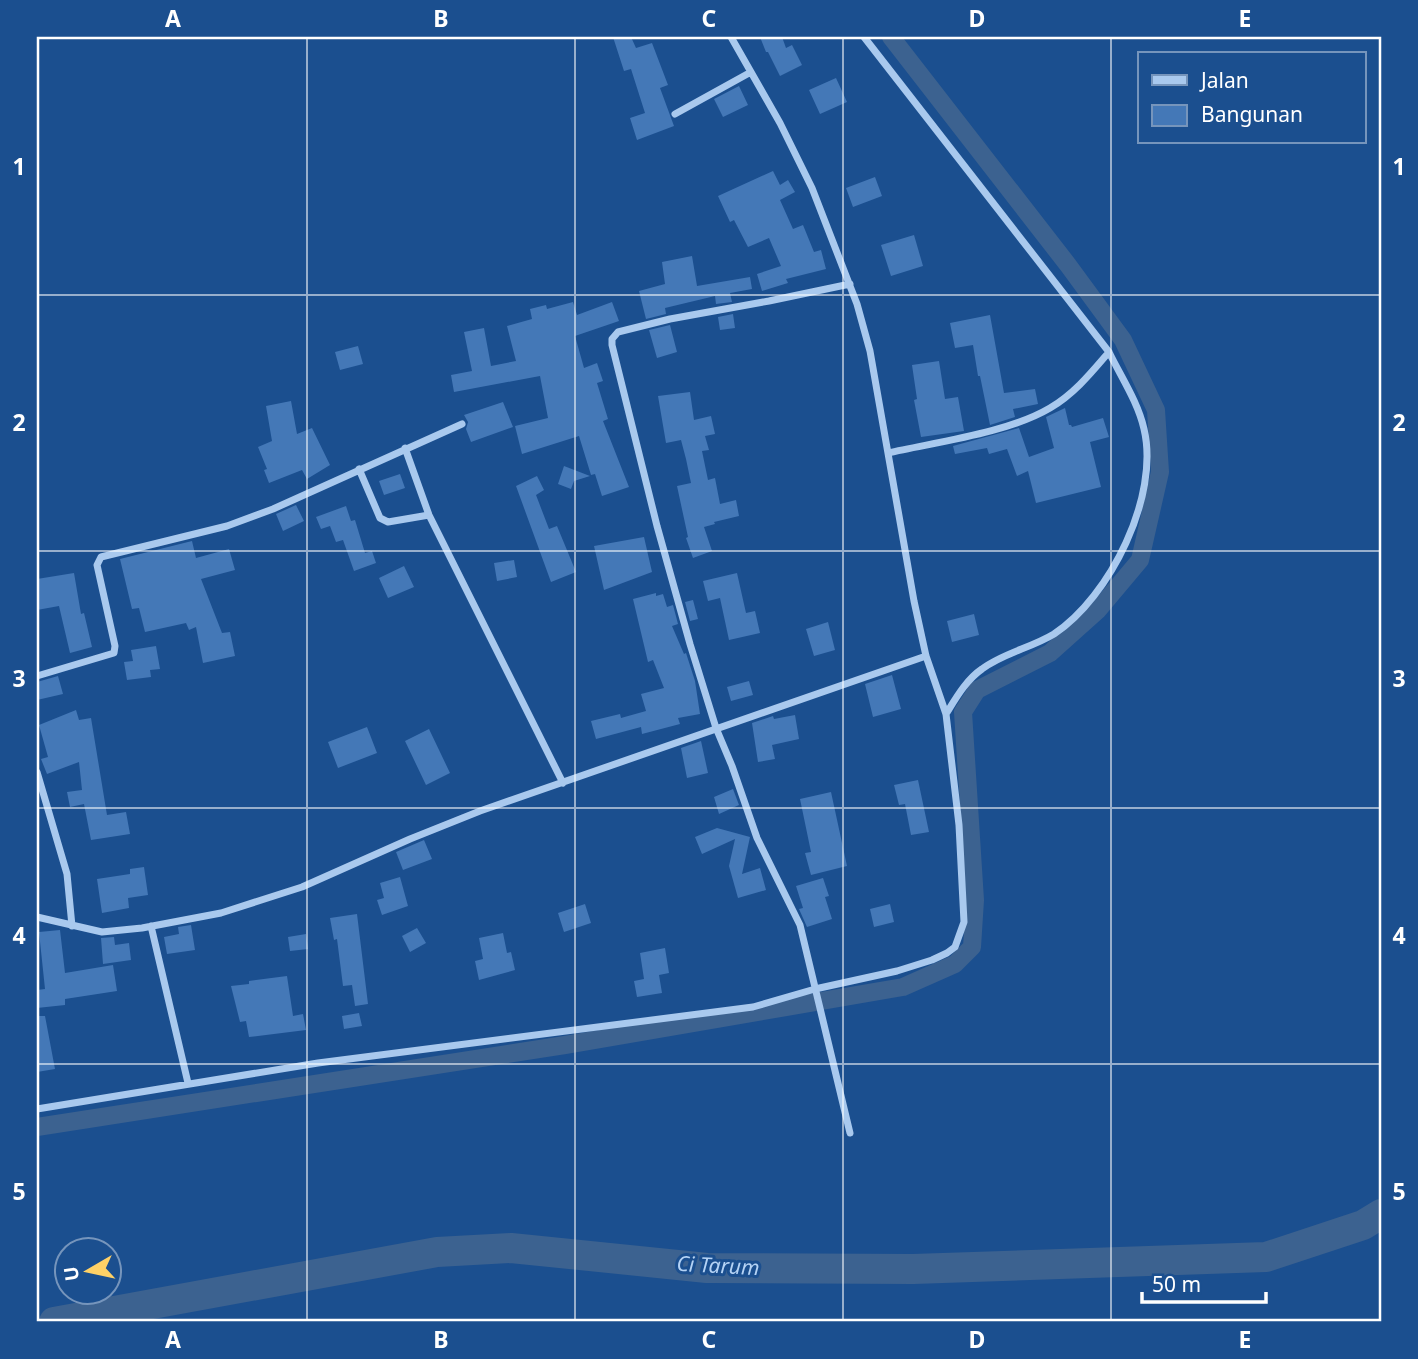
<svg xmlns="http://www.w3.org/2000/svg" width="1418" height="1359" font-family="'Noto Sans',sans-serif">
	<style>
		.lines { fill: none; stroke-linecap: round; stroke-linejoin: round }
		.canal { stroke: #3c6290; stroke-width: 18 }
		.river { stroke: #3c6290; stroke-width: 30 }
		.building { fill: #4478b7 }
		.street { stroke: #a9c9ee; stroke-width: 7 }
		.grid { fill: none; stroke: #fff; stroke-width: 2; stroke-opacity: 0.55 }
		.labels { text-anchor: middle; stroke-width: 6; stroke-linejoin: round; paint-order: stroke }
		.water-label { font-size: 21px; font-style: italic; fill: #b5d3f5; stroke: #1b4f8f }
		.neatline { fill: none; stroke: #fff; stroke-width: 2.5 }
		.grid-label { font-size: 23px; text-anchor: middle; font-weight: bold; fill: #fff }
	</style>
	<rect width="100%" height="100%" fill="#1b4f8f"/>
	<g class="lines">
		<path class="canal" d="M37,1127L565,1045L903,987L955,964L972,947L975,900L963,712L977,690L1050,653L1098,610L1140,560L1160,472L1156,410L1123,340L1068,265L891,37"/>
		<path class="river" d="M54,1322L437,1252L511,1248L707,1268L913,1269L1266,1257L1363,1225L1381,1214"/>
	</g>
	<path class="building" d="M613,37H631L636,48L652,43L668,85L660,88L674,126L637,140L630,118L645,113L631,69L624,71Z
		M760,37H782L786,48L792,45L802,65L780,76L768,52H766Z
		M836,78L847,102L820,114L809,90Z
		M739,86L748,105L723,117L714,99Z
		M773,171L780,185L788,180L795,192L780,200L793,229L803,225L814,252L821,250L826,269L786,279L788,283L762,291L757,274L781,266L769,238L748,247L734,220L730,222L718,196Z
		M875,177L882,196L853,207L846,188Z
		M914,235L923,266L891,276L881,245Z
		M692,256L697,286L750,277L752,289L730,293L732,302L716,304L715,296L665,308L666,314L646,319L639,291L665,284L662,262Z
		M573,302L577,315L612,302L619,321L575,336L584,368L597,363L603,381L597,383L608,419L603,421L629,487L602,496L595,474L591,475L579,436L522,454L515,426L548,418L540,376L454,392L451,375L472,371L464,332L484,328L491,366L516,361L507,326L532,319L530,309L546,305L547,309Z
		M733,314L735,328L720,330L718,317Z
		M990,315L1004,393L1035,389L1038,404L1013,409L1015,417L990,425L980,376H978L973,345L955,348L950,323Z
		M670,325L677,352L657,358L649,330Z
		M358,346L363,364L340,370L335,352Z
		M939,361L945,399L958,397L964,431L921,437L914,400L917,399L912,365Z
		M690,392L694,420L711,416L715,434L705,436L709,450L702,451L708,480L715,478L720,504L736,500L739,516L714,522L715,524L704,527L712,551L693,558L686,538L688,537L677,486L691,483L686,459L681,440L666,443L658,396Z
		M291,401L297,434L312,428L330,465L307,479L302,470L269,483L264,470L267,469L258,447L272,441L266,406Z
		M503,402L513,427L471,442L466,429L468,422L464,415Z
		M1065,408L1069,425H1071L1072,427L1103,418L1109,437L1090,442L1101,487L1036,503L1028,471L1017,476L1007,449L989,454L987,448L955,454L953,446L1019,428L1029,457L1054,448L1046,417Z
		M564,466L590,476L574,481L571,489L558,484Z
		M400,474L405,488L384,495L379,481Z
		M537,476L544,490L536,495L549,529L557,526L576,572L551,582L516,486Z
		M296,505L304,521L283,531L276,514Z
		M346,506L351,521L355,520L365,553L372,551L376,563L354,571L343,540L336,542L330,526L321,529L316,517Z
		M644,537L652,572L604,590L594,546Z
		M192,541L196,558L229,549L235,570L201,579L222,633L230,632L235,656L203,663L196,627L189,630L186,623L145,632L139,608L132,609L120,559Z
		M514,560L517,577L497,581L494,563Z
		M404,566L414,587L388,598L379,578Z
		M74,573L81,614L84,613L92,647L70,653L59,606L37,610V579Z
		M737,573L746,613L755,611L760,633L729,640L720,598L708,601L703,581Z
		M656,593V596L663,594L667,607L673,605L678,624L672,626L684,654L686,653L695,681L700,714L678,718L680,724L642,734L641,727L596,739L591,721L620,714L621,718L646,711L641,694L664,688L653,660L648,662L633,599Z
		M693,600L698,619L690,621L685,602Z
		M974,614L979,635L952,642L947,621Z
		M828,622L835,650L814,656L806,629Z
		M156,646L160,669L150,670L151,677L127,680L124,662L133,661L131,650Z
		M892,675L901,709L873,717L865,684Z
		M58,676L63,694L37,700V682Z
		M749,681L753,695L731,701L727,687Z
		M76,710L79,720L91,718L107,815L126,812L130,834L91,840L84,804L70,807L67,792L82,790L79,762L47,774L41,759L48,757L39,725Z
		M795,715L799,739L772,745L775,759L758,762L752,723L773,716L774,719Z
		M367,727L377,753L338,768L328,742Z
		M429,729L450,773L426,785L405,741Z
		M701,741L708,773L687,778L681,748Z
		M918,780L929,832L911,835L905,804L899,805L894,785Z
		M733,789L739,805L719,814L714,797Z
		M831,792L847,866L811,875L805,853L811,852L800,799Z
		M717,828L750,837L742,874L760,868L766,890L738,898L729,866L735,839L702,854L695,837Z
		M424,840L432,859L403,870L396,852Z
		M144,867L148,895L128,898L129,908L102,913L97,879L130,874V869Z
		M400,877L408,906L382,915L377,900L384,898L380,883Z
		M823,878L829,896L825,897L832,919L807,927L799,909L803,908L796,886Z
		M585,904L591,923L564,932L558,913Z
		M890,904L894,922L874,927L870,909Z
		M357,914L368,1004L355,1006L352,985L343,986L337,939L334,940L330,918Z
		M191,925L195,950L167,954L164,937L179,934L178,927Z
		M417,928L426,943L410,952L402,936Z
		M60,930L65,973L113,965L117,991L65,999V1005L37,1008V990L45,989L39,932Z
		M503,933L507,953L511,952L515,970L479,980L475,961L483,959L479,938Z
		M306,934L308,949L290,951L288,937Z
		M114,937L115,945L129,943L131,960L103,964L101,938Z
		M665,948L669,973L659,975L662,993L637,997L634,981L644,979L640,953Z
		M287,976L293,1016L303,1014L306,1030L249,1037L246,1021L240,1022L231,986L249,984V981Z
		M359,1013L362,1026L344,1029L342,1016Z
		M37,1016H45L55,1069L37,1072Z"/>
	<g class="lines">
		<path class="street" d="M864,37L1109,352C1121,377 1138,402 1144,429C1160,496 1110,597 1054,634C1031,648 1003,653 982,669C966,680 956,698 946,714
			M675,114L751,72
			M850,284L769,301L670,319L618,332L612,339V345L657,526L690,644L716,728L732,766L757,838L800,925L850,1133
			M405,448L429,515L563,783
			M888,453C936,442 1008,433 1050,408C1074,394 1091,373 1109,352
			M359,469L380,518L388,522L429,515
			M37,676L114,653L115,646L97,565L101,557L227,526L273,509L462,424
			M37,772L67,874L72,926
			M37,917L102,932L142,928L221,913L302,887L410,839L480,811L926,656
			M151,926L188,1083
			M37,1109L318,1063L753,1007L815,989L897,971L932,960L947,953L955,947L964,922L959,825L946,714L926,656L914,601L870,351L857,304L812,188L780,123L731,37"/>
	</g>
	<path class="grid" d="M307,37V1322M575,37V1322M843,37V1322M1111,37V1322M37,295H1381M37,551H1381M37,808H1381M37,1064H1381"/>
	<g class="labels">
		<g class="water-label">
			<text transform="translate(718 1266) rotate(3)" y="7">Ci Tarum</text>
		</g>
	</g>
	<rect width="1418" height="1359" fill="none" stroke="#1b4f8f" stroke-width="77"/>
	<rect x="1138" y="52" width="228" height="91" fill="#1b4f8f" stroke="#7695bc" stroke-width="2"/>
	<rect x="1152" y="75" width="35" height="10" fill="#a9c9ee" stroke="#7695bc" stroke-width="2"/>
	<text x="1201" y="88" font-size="21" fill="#ffffff">Jalan</text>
	<rect x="1152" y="105" width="35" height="21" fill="#4478b7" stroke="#7695bc" stroke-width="2"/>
	<text x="1201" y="122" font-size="21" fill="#ffffff">Bangunan</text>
	<g transform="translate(88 1271) rotate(261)"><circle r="33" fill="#1b4f8f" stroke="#7695bc" stroke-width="2"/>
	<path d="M0-5L12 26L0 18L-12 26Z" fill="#ffd166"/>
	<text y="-10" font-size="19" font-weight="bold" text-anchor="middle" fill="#ffffff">U</text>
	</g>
	<path d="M1142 1292v10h124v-10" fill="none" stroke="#ffffff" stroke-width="3.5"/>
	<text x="1152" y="1292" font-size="21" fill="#ffffff" stroke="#1b4f8f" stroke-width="5" paint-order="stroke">50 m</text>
	<rect x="38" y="38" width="1342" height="1282" class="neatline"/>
	<g class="grid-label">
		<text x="173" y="27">A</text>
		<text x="441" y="27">B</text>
		<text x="709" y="27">C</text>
		<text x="977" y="27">D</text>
		<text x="1245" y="27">E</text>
		<text x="19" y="175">1</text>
		<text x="1399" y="175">1</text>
		<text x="19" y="431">2</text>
		<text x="1399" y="431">2</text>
		<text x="19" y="687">3</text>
		<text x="1399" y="687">3</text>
		<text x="19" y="944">4</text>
		<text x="1399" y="944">4</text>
		<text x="19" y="1200">5</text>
		<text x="1399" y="1200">5</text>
		<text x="173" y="1348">A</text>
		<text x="441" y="1348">B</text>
		<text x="709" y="1348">C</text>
		<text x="977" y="1348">D</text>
		<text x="1245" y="1348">E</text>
	</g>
</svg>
